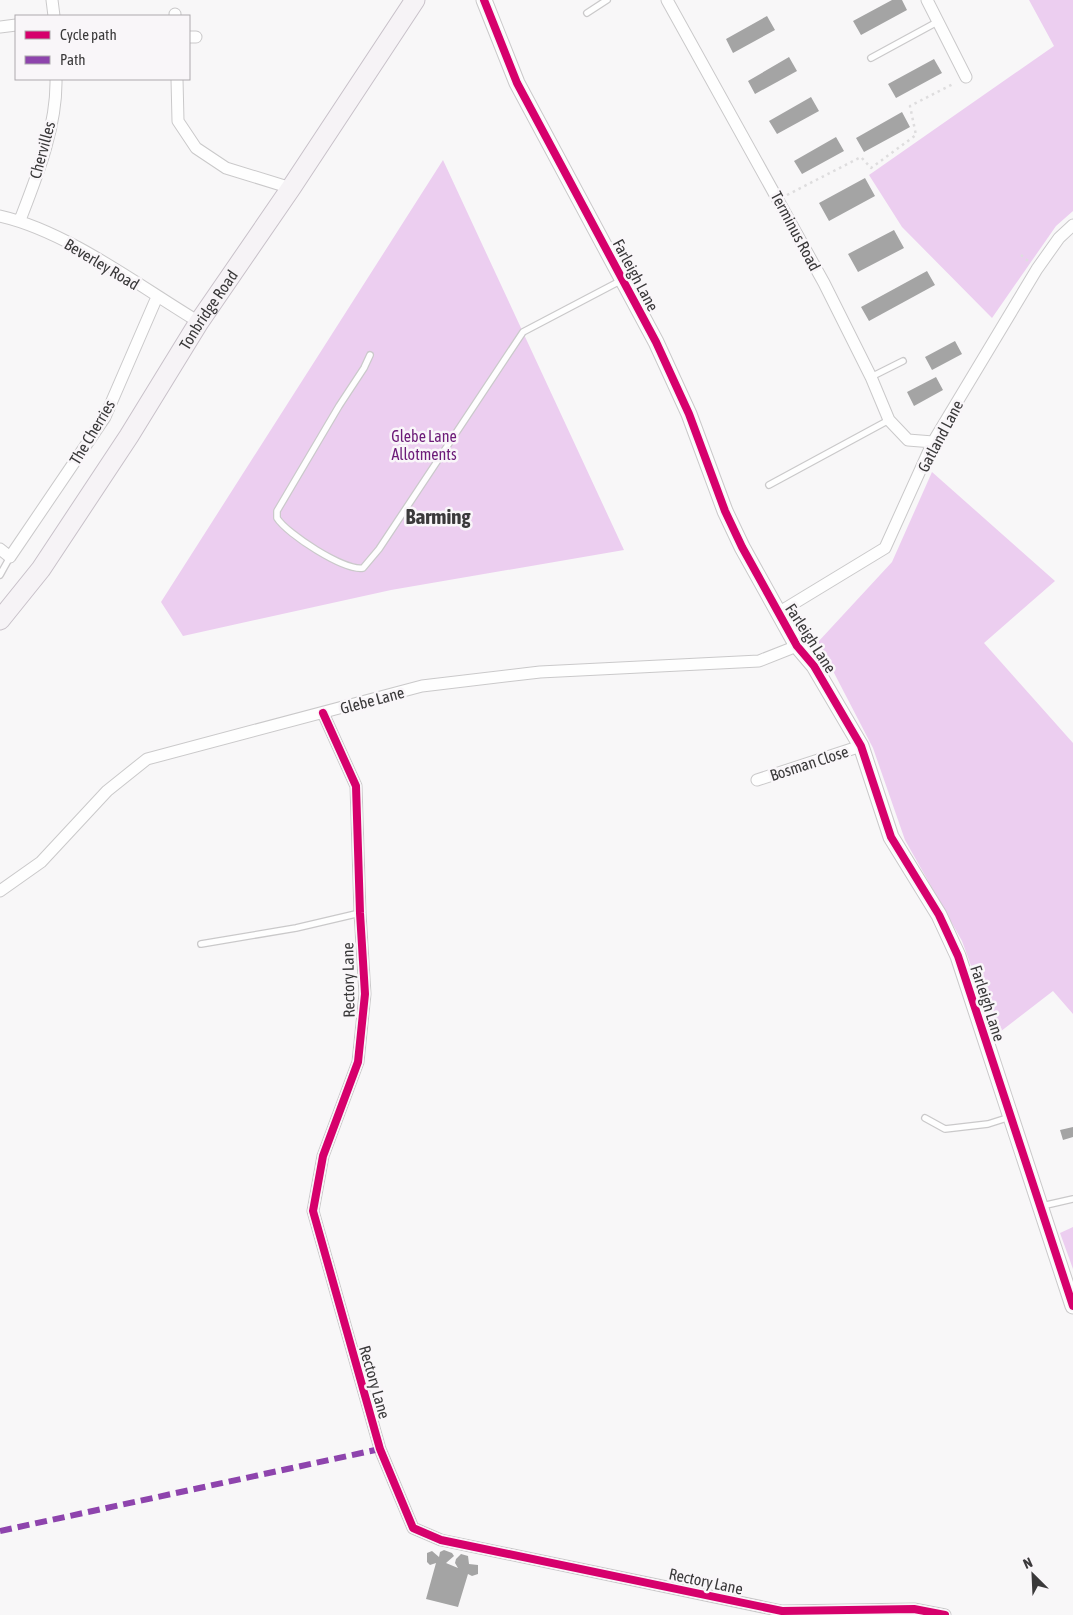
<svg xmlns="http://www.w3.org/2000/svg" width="1073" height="1615" font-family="'Asap Condensed',sans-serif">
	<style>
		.green { fill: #eccef0 }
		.building { fill: #a4a4a4 }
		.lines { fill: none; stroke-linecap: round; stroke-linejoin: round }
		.service-casing { stroke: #cac9ca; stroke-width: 8 }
		.minor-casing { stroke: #cac9ca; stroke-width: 13 }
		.tertiary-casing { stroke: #cac9ca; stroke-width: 17 }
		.primary-casing { stroke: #c8c1c9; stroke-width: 21 }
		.path { stroke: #deddde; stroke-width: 2.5; stroke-dasharray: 2.5 4; stroke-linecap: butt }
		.service { stroke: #fefefe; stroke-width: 5.5 }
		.minor { stroke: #fefefe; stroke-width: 11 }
		.tertiary { stroke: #fefefe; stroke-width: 15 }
		.primary { stroke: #f6f3f6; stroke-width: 19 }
		.quiet { stroke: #8e44ad; stroke-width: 6; stroke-dasharray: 12 6; stroke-linecap: butt }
		.cycleway-casing { stroke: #f9f6f9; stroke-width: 11 }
		.cycleway { stroke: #d6006c; stroke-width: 8 }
		.labels { text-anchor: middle; stroke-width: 5; stroke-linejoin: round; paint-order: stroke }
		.street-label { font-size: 16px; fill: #3a393a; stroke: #f9f6f9 }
		.park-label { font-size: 16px; fill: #6c1b78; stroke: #f9f6f9 }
		.district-label { font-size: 21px; font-weight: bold; fill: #3a393a; stroke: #f9f6f9 }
	</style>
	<rect width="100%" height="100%" fill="#f8f7f8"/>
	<path class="green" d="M1029,0H1073V211L1056,226L992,318L902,227L869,175L1054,46Z
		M443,160L624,550L391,590L183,636L161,602Z
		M932,472L1055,581L984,643L1073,743V1014L1053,991L996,1035L962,941L905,840L873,748L818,642L892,562Z
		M1073,1227V1269L1060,1233Z"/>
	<path class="building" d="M892,0H902L907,10L861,35L853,21Z
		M767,16L775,30L733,53L726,39Z
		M789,57L797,71L755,94L748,81Z
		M934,59L942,73L896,98L888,84Z
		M811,97L819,111L777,134L769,121Z
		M902,112L910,127L864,152L856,138Z
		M836,137L844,151L802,174L794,161Z
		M865,178L875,196L829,221L819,203Z
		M894,230L904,248L858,272L848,254Z
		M927,271L935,285L869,321L861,307Z
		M955,341L962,354L932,370L925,357Z
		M936,377L943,390L914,406L907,392Z
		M1073,1127V1137L1063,1140L1060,1130Z
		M444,1550L452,1553L454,1556L446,1563L458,1568L455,1563L456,1559L461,1554L468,1556L469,1564L478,1565V1574L472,1576L468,1574L458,1607L426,1599L436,1563L430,1565L427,1562V1553L432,1551L439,1557L440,1552Z"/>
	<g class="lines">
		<defs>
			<path id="service" d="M587,13L607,0
				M871,58L939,21
				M370,355L364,368L339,406L277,511V518C287,534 344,571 363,568L379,549L523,332L622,280
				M871,377L903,361
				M769,485L889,420
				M0,575L10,557
				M201,944L296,928L360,913
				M925,1118L945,1129L988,1124L1010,1117
				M1042,1206L1073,1199"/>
			<path id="minor" d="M52,0L54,16
				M667,0L824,283L871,377L889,420L908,440L933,442
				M927,0L966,77
				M175,14V16
				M0,27L16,25
				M189,37H196
				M177,79L178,121L196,148L226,168L291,188
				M0,216C67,231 139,286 199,322
				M20,220C37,176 57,127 56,79
				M0,549L10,557L105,417L157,297
				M778,613L885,548L933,442L1037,269L1059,238L1073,225
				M323,713L356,786L360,913L365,994L358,1062L323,1156L313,1211L380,1449L413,1528L441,1540L782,1611L914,1609L945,1615
				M757,780L861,746
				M0,891L41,862L107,791L147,759L422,686L540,672L759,661L797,646"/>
			<path id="tertiary" d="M484,0L517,83L656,342L689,414L725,511L742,547L797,646L814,666L861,746L891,837L939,915L958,956L1073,1306"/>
			<g id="primary">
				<path id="s1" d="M0,620L41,569L129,436L199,322L291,188L415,0"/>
			</g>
		</defs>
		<use href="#service" class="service-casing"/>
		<use href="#minor" class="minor-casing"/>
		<use href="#tertiary" class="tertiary-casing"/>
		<use href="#primary" class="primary-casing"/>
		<path class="path" d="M787,195L861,157L871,168L916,135L910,106L955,83
			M1021,255L1028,261"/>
		<use href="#service" class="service"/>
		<use href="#minor" class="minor"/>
		<use href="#tertiary" class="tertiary"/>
		<use href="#primary" class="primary"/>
		<path class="quiet" d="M0,1531L380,1449"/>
		<defs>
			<path id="cycleway" d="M484,0L517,83L656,342L689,414L725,511L742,547L797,646L814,666L861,746L891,837L939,915L958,956L1073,1306
				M323,713L356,786L360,913L365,994L358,1062L323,1156L313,1211L380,1449L413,1528L441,1540L782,1611L914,1609L945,1615"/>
		</defs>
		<use href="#cycleway" class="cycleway-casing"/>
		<use href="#cycleway" class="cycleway"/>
	</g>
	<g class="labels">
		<g class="street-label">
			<text transform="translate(42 150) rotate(-75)" y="6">Chervilles</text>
			<text transform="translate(796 231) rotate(62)" y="6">Terminus Road</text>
			<text transform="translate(102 264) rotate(31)" y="6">Beverley Road</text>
			<text transform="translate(636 275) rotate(62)" y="6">Farleigh Lane</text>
			<text dy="6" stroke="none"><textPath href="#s1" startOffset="374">Tonbridge Road</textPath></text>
			<text transform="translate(92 432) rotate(-59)" y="6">The Cherries</text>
			<text transform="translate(940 436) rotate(-62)" y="6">Gatland Lane</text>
			<text transform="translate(811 638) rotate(57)" y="6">Farleigh Lane</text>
			<text transform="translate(372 700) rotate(-15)" y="6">Glebe Lane</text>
			<text transform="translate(809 763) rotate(-18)" y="6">Bosman Close</text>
			<text transform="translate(348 980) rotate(-91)" y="6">Rectory Lane</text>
			<text transform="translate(988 1003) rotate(72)" y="6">Farleigh Lane</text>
			<text transform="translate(375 1382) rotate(74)" y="6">Rectory Lane</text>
			<text transform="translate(706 1581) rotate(12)" y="6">Rectory Lane</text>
		</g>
		<g class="park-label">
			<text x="424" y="442">Glebe Lane<tspan x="424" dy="18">Allotments</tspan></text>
		</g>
		<g class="district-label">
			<text x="438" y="524">Barming</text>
		</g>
	</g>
	<rect x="15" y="15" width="175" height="65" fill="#f9f6f9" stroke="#adaaad"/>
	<rect x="25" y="31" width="25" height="8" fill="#d6006c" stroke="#adaaad"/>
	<text x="60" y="40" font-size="15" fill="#3a393a">Cycle path</text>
	<rect x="25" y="56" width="25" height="8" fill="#8e44ad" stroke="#adaaad"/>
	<text x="60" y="65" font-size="15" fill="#3a393a">Path</text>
	<g transform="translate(1033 1575) rotate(336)" stroke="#f9f6f9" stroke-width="4" paint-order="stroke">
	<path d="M0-4L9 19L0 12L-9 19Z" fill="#3a393a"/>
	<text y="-8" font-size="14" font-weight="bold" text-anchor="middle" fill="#3a393a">N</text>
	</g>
</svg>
